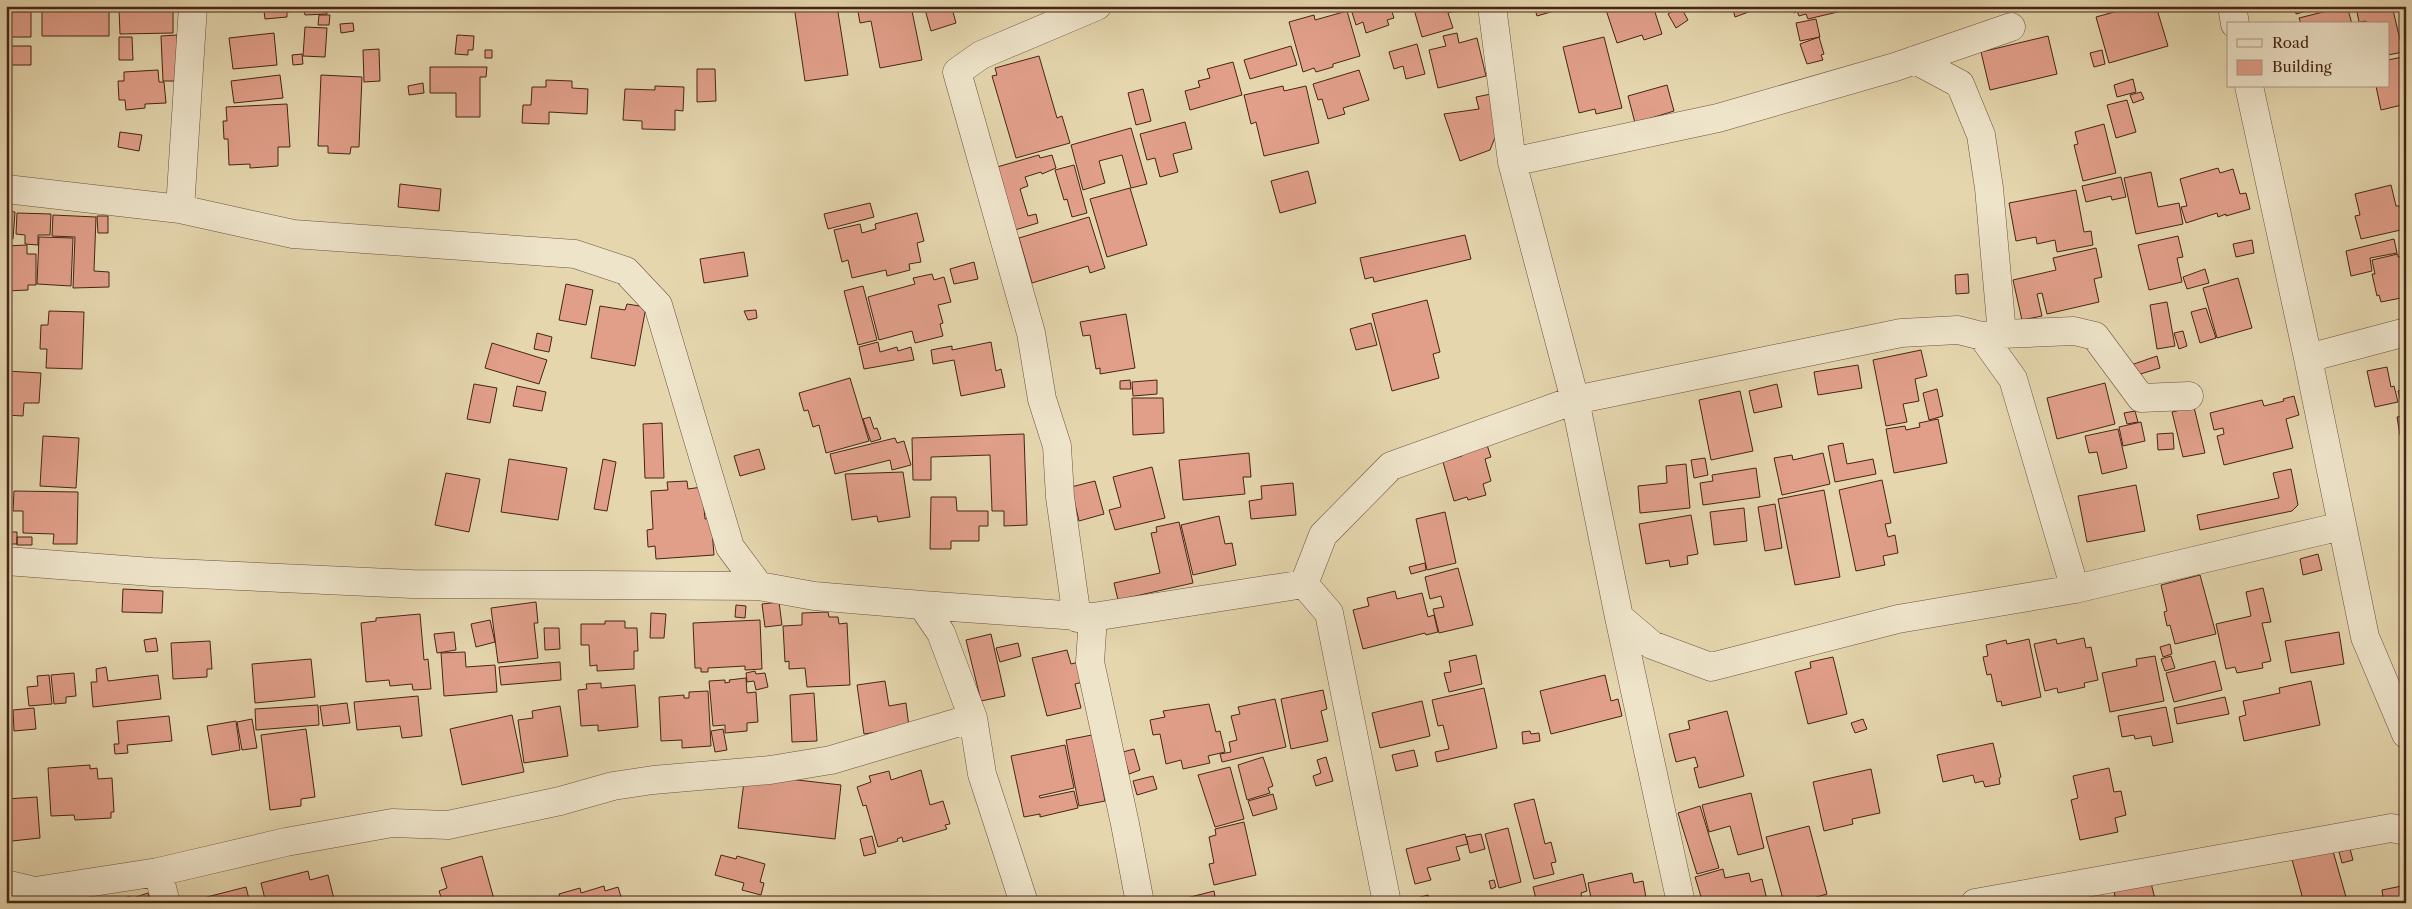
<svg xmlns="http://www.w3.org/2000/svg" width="2412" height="909" font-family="'Libre Caslon Text',serif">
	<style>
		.building { fill: #e19f8a; stroke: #462515 }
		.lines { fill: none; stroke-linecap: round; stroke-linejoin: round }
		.minor-casing { stroke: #6e513b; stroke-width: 29 }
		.minor { stroke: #eee4ca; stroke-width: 28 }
	</style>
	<rect width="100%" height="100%" fill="#e5d6ae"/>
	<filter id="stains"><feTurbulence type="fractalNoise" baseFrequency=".004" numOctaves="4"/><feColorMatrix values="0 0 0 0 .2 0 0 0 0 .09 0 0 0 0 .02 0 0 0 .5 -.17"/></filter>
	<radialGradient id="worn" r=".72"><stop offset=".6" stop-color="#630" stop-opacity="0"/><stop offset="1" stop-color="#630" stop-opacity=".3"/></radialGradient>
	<path class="building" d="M256,6H326L327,14L305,15L304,10L287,12V17L265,19L264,11L257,12Z
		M794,6H837L848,75L805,81Z
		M857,6H911L922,60L880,68L871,21L860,23Z
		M924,6H972L953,12L956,23L931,31Z
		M1350,6H1390L1394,18L1387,20L1389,25L1366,33L1363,22L1356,25Z
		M1413,6H1453L1455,11L1448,13L1453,28L1422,37Z
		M1534,6H1571L1537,16Z
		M1617,6H1653L1662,34L1644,40L1642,35L1617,43L1606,10Z
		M1680,6L1688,20L1676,28L1668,14Z
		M1732,6H1749L1751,11L1735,17Z
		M1792,6H1845L1846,10L1808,19L1806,14L1799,16L1797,11L1794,13Z
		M2136,6H2156L2168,46L2109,63L2096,17Z
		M2295,6H2326L2296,14Z
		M2347,6L2352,24H2301L2299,18Z
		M2392,6L2403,52L2388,55V24H2367L2366,21L2359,22L2356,7Z
		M173,8V33L120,34L119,9Z
		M42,10H109V36H42Z
		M1347,11L1360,56L1333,64V67L1316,72L1314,68L1303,72L1289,22L1314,15L1315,20Z
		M6,12H31V37H6Z
		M319,15H330L329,25H318Z
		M1816,19L1820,37L1800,41L1796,23Z
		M353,23L354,31L341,33L340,24Z
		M305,27L327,28L325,57L303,56Z
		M274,33L277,65L233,69L229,38Z
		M1457,33L1459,43L1477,38L1486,76L1438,88L1429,50L1446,46L1443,36Z
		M177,35L179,81H163L161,36Z
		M457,35L474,36L473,50H468V55L455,54Z
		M2048,36L2057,74L1990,90L1981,52Z
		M119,37H132L133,60H119Z
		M1604,37L1622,108L1596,114L1595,109L1579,113L1563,47Z
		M1819,37L1824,54L1821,55L1823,60L1807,64L1800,44Z
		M1417,44L1425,74L1406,79L1403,66L1394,69L1389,52Z
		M11,46H31V65H12Z
		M1291,46L1297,65L1250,79L1244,60Z
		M379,49L380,81L364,82L363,50Z
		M485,50H492V58H485Z
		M2102,50L2105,64L2094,67L2090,53Z
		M302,54L303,64L293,65L292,55Z
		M1039,56L1057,118L1062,116L1070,143L1016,158L992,76L997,75L995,68Z
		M2402,57L2406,72V104L2381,110L2376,86H2388V60Z
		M1233,62L1242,95L1190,110L1185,91L1200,87L1198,81L1210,78L1207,69Z
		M430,67H487L486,77H480V117H456V93H430Z
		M697,69H715L716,101L697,102Z
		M158,70L159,82H164L166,103L145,104V108L126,110L125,100H119L118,81H124V72Z
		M1359,70L1369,100L1343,108L1345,114L1328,119L1322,99L1318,100L1313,84Z
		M280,75L283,98L234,103L231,81Z
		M321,75L362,77L359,147H351L350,154L328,153V146H318Z
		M2133,79L2136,92L2117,97L2114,85Z
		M546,80L572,81V88L588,89L587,114L549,112V124L522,123L523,105H531L532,87H546Z
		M423,83L424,93L409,95L408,86Z
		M1667,85L1674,111L1635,123L1628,96Z
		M655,86L684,87L683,111L675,110V130L642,129V121L623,120L625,89L655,90Z
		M1283,86L1284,91L1306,86L1319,143L1264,156L1256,122L1251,124L1244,95Z
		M1143,89L1151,121L1136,125L1128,93Z
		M2141,92L2144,99L2133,103L2130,95Z
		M1491,94L1500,125L1490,150L1460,161L1444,114L1479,109L1476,97Z
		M2127,100L2136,132L2116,138L2107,105Z
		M287,104L290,147H278V166L250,168V164L229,165L228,139H224L223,121H227L226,107Z
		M1185,122L1192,149L1173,154L1178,172L1160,177L1155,158L1147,160L1140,134Z
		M2104,124L2116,173L2083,181L2074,145L2078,144L2075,132Z
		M1131,128L1147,184L1131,188L1122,155L1099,161L1105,183L1083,190L1071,145Z
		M120,132L142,135L139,151L118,147Z
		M1039,155L1040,158L1052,155L1056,168L1042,174L1041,172L1025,177L1028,186L1020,189L1028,216L1036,214L1038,223L1015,230L997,167Z
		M1074,165L1087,213L1072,217L1067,199L1064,200L1055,170Z
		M2218,168L2220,173L2233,169L2240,194L2246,193L2250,209L2226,216V214L2218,217L2217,213L2186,223L2181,207L2187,206L2180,179Z
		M1308,171L1316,203L1280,213L1271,181Z
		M2151,172L2158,207L2179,203L2183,224L2136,234L2124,178Z
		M2121,177L2126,197L2112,200L2111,196L2086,202L2082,186Z
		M400,184L441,189L439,211L398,207Z
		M2391,185L2396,206H2400L2405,229L2361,239L2355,216L2360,215L2355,194Z
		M1130,188L1147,245L1107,257L1090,199Z
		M2076,190L2084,232L2091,231L2093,245L2057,252L2055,240L2037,244L2036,237L2016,241L2009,203Z
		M870,203L874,217L828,229L824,214Z
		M6,211L15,212L13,239H6Z
		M17,213L51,214L50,235H38V245L25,244V235L16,234Z
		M917,213L924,241L917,243L921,262L909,264L910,270L887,276L886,270L852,278L848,260L842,262L834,230L860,224L862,233L876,229L875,224Z
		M53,215L96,217L94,271L109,272V287L73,288L75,237L52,236Z
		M97,216H108V233H98Z
		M1089,217L1105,268L1090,273L1088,266L1032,283L1019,238Z
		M1465,235L1471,259L1374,282L1373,277L1365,279L1360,258Z
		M2178,236L2183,257L2177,258L2182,282L2149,290L2138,245Z
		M39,237L73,238L71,286L37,284Z
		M2394,239L2397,253L2370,258L2372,271L2351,276L2346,251Z
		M2252,240L2254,253L2236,257L2233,244Z
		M27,245V254H36V285H28V290L6,291V246Z
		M2096,248L2102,277L2094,279L2099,302L2047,314L2042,293L2037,294L2042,316L2022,320L2013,280L2056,270L2053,258Z
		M744,252L748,276L704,283L700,259Z
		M2398,254V257L2406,256V297L2381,302L2379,295L2377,296L2372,274H2375L2372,260Z
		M974,262L978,279L954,284L950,269Z
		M2205,269L2209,283L2187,289L2183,277Z
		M932,274L934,280L944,277L951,302L938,305L943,323L940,324L943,336L915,343L912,331L879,340L868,297L915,284L913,278Z
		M1968,274L1969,293L1956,294L1955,275Z
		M2238,278L2252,328L2217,338L2203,288Z
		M566,284L593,290L586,325L559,320Z
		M863,286L877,340L858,345L844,291Z
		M1427,300L1440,352L1433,354L1439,378L1392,391L1372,314Z
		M2167,302L2175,346L2157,349L2150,305Z
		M627,304L646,307L635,366L591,358L600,306L625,310Z
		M2206,308L2216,338L2200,343L2191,312Z
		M756,310L757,318L748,320L744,311Z
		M49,311L84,312L82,369L46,368L47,349H40L41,325H48Z
		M1126,314L1135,368L1100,374V368L1096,369L1090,335L1083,336L1080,322Z
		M1371,323L1377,345L1356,350L1350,329Z
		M2183,331L2187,346L2179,349L2174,333Z
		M537,333L552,337L549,352L534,349Z
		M878,342L880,352L897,347L898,351L911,347L914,360L864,369L859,347Z
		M991,342L996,371L1001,369L1005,387L961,396L954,360L933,364L931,350L952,346V350Z
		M492,343L547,360L539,384L485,368Z
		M1921,350L1927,376L1915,379L1919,401L1903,404L1907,422L1886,426L1873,360Z
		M2157,356L2160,368L2134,376L2131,365Z
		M2406,357V375L2402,358Z
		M1858,365L1862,388L1818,395L1814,372Z
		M2387,367L2391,387L2394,386L2398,402L2375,407L2367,371Z
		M6,371L41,373L39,403H24L23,416L6,415Z
		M850,378L869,441L826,453L819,425L813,427L808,410L804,411L799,393Z
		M1130,380L1131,389H1120V381Z
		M1157,380V394L1133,396L1132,382Z
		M2105,383L2115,424L2057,439L2047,398Z
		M474,384L497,388L490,423L467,419Z
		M1777,384L1782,407L1754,413L1749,391Z
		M517,386L546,392L542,411L513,406Z
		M1937,389L1943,416L1929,420L1923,393Z
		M2406,389V405L2402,406L2398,391Z
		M1740,391L1753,451L1711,460L1699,400Z
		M2294,396L2299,415L2286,419L2293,448L2224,465L2217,436L2224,434L2223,428L2214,430L2210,413L2262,400L2264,406L2284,401L2283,399Z
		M1132,398H1163L1164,433L1133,435Z
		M2194,407L2205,453L2183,457L2172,412Z
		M2403,409H2406V434L2400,435L2397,417L2404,416Z
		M2135,411L2138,422L2127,424L2124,413Z
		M870,417L874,429L877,428L881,439L871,442L863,419Z
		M1938,419L1947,463L1894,473L1886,429L1905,426L1906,430L1920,427L1919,423Z
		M2141,422L2145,441L2123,446L2119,427Z
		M662,423L664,478H645L643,424Z
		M2118,429L2127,468L2102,474L2097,452L2089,453L2085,436Z
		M2173,433L2174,449L2158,450L2157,434Z
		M1024,434L1027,525L1004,526V511H992L990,455L931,457V480H913L912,438Z
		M43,436L79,438L76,488L40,486Z
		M895,438L897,443L904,441L911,465L892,470L890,460L835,474L830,454Z
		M1843,443L1847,464L1873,459L1876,474L1835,482L1828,446Z
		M1487,445L1491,457L1485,459L1491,481L1483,484L1486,495L1468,500L1467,497L1454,501L1443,462L1462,456L1461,453Z
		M759,449L765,469L740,476L734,456Z
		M1249,453L1251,477H1243L1245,494L1183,500L1179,460Z
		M1823,453L1830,484L1782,495L1774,458L1792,455L1793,460Z
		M1705,458L1708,475L1694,478L1691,460Z
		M509,459L567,468L558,520L501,512Z
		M603,459L616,462L607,511L594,509Z
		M1686,464L1690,508L1640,513L1638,486L1667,483L1666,466Z
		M1152,467L1165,518L1115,530L1109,510L1121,507L1113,477Z
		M1756,468L1760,497L1703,505L1700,483L1713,481L1712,475Z
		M2291,469L2298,505L2292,511L2200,530L2197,515L2279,498L2273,473Z
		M903,472L910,517L878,522L877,516L852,520L845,474Z
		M446,473L480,479L469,532L435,525Z
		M1882,480L1891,523L1885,524L1888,537L1895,535L1898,553L1883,556L1885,565L1856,571L1839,490Z
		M687,481L688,489L702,487L705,519L711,518L714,555L656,559L655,546L648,547L647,530L653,529L651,491L668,490L667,482Z
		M1095,481L1104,514L1079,521L1071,487Z
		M1293,483L1296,515L1251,519L1249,501L1262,499L1261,486Z
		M2136,485L2145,531L2087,542L2078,496Z
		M1824,490L1840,577L1795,585L1778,499Z
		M14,491L78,492L77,544H53L54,534L23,533V511H13Z
		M931,497H956L957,511H988V526H979V541H951V549H930Z
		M1775,504L1782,548L1765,551L1758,507Z
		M1744,508L1747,541L1714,545L1710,512Z
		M1445,512L1456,563L1427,570L1416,519Z
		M1691,515L1698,554L1687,556L1688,564L1670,567L1669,560L1646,564L1639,524Z
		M1219,516L1225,544L1232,543L1236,565L1193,575L1181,525Z
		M1179,522L1193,583L1118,600L1114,583L1160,573L1151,533L1157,532L1156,527Z
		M6,532H17V544H6Z
		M17,537H32V545H17Z
		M2318,554L2322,570L2303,575L2300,559Z
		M1425,563L1426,570L1411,574L1409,567Z
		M1458,568L1473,625L1439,633L1433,609L1444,607L1441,596L1430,599L1425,577Z
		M2200,575L2216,634L2175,644L2170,625L2167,626L2164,612L2167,611L2161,585Z
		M2263,588L2271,622L2262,623L2271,661L2262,663L2263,668L2237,673L2235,667L2226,669L2216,624L2251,616L2246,592Z
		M123,589L163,591L162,613L122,612Z
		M1395,591L1397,599L1422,593L1428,617L1434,615L1438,632L1426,635L1425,633L1363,649L1353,610L1369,606L1367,598Z
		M536,602L538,623H534L538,658L498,663L491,608Z
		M779,602L782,625L765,627L762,604Z
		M736,605L746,606L745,618L735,617Z
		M828,612L829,617H838L839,624L847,623L850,685L807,687L805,668L789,669V661L785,662L783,626L802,625V613Z
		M651,613L666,614L664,638H650Z
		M420,614L424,660L428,659L431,689L413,690L412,684L390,686L389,680L366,682L361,623L376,621V618Z
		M490,620L495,642L476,647L471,624Z
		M760,620L762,669L745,670V666L708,668V672H701V668H695L693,623Z
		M605,621H625V628H637L638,651H634V669L597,671V665L590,666L589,645H581V624H605Z
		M544,628H559L560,649L545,650Z
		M454,632L456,650L437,653L434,634Z
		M2339,632L2344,664L2291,673L2285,641Z
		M991,634L1005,696L981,701L966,640Z
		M156,638L158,651L146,652L144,640Z
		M2084,638L2086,648L2091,647L2098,680L2084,683L2085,687L2058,693L2057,688L2045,691L2034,644L2056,639L2057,644Z
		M2029,639L2041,697L2002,706L2001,701L1997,702L1991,674L1987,675L1983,657L1988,656L1986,645L2006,640L2007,644Z
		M210,641L212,669H207V677L173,679L171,643Z
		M1018,643L1021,656L1000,662L996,648Z
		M2170,644L2172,654L2163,657L2160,647Z
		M1067,650L1071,664L1079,662L1084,682L1075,684L1081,708L1047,716L1032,658Z
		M465,652L466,667L495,665L497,692L444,696L441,653Z
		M1476,655L1482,684L1449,692L1444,673L1451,672L1449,661Z
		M2155,656L2164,701L2110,712L2102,673L2137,666L2136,659Z
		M2171,656L2175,668L2165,671L2161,659Z
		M1833,657L1847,714L1808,724L1795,672L1811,668L1810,662Z
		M311,659L315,697L255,703L252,664Z
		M2215,661L2222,690L2174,702L2166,673Z
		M560,662L561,680L501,685L499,667Z
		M106,667L108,681L158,675L161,699L93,707L91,682H97L96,669Z
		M755,671L756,674L765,673L768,687L756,690L754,681L747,682L746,673Z
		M74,673L76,696L66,697V703L54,704L51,675Z
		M49,675L52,704L29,706L27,687L38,686L37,676Z
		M1605,675L1611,701L1618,699L1622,716L1551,734L1540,691Z
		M746,678L747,693L756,692L758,722L747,723V731L725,733V725L713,726L709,681L725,680V683L730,682L729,680Z
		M885,681L889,706L906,703L909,727L864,734L857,685Z
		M2311,681L2320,725L2244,741L2239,717L2246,715L2243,701L2280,693L2279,688Z
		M601,683V688L635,685L638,727L598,731V725L581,726L578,690L587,689L586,684Z
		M1484,688L1497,748L1437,762L1435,752L1449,749L1443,725L1438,726L1432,700Z
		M1323,690L1327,709L1321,711L1328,741L1291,749L1281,699Z
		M708,691L711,746L682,748V740L661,741L659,697L684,695V698H689V692Z
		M814,693L817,741L792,742L790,695Z
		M418,696L422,736L402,738L400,726L357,730L354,702Z
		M2225,697L2229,714L2177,724L2174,708Z
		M1275,699L1286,747L1222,762L1220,754L1231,752L1229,742L1237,740L1231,716L1240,714L1238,707Z
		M1422,701L1430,736L1380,748L1372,713Z
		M347,703L350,723L323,726L320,706Z
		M1209,704L1216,732L1220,731L1225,752L1208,756L1210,763L1183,769L1181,760L1166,764L1160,734L1153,735L1150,720L1165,717L1163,711Z
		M318,705L319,725L256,730L255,709Z
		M560,706L568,756L524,763L518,720L533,718L532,711Z
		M2166,707L2173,742L2153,746L2151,736L2135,739L2134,735L2122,737L2118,716Z
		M34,708L36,729L14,731L13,710Z
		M1727,711L1744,776L1699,788L1694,768L1698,767L1695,757L1676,762L1669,734L1690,729L1688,721Z
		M512,715L524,772L462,785L450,729Z
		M169,716L172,741L127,745L128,753L115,754L114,744H119L117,721Z
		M252,719L257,748L242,750L237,722Z
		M1863,719L1867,729L1855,733L1851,723Z
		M236,721L240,750L212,755L207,726Z
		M306,729L315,797L301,799V806L270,810L261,735Z
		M723,729L727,750L715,752L711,731Z
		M1530,731L1531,734L1539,733L1540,741L1523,744L1522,732Z
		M1092,735L1105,801L1079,806L1066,740Z
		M1993,743L2001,777L1999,778L2000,784L1985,787L1983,781L1975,783L1973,775L1943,782L1937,755Z
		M1065,745L1074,788L1039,796L1040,798L1074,791L1078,808L1040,817V814L1024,817L1011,756Z
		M1134,749L1140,770L1129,774L1123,752Z
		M1414,750L1418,766L1396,771L1392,755Z
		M1263,757L1273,786L1268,788L1270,793L1247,800L1238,765Z
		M1326,757L1333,781L1316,786L1313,776L1321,773L1317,760Z
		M90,765V769L97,768L98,779L112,778L114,812H111V818L75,820L74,815L51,816L48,768Z
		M1230,767L1244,819L1215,827L1198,775Z
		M2109,768L2114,792L2121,791L2126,815L2115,818L2118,832L2080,840L2071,800L2078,798L2073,776Z
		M1871,769L1880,813L1852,819L1853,824L1824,831L1813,782Z
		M921,770L930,805L943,801L950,824L945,825L947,829L903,842L902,837L897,839L898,841L878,847L866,805L863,806L857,787L871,782L869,776L889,771L891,780Z
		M745,774L841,785L835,839L738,828Z
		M1153,776L1157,789L1137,795L1133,781Z
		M1751,793L1764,848L1738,855L1730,826L1709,832L1702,805Z
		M1273,794L1277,809L1253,816L1248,801Z
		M37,797L40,838L12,841L11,834L6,835V799Z
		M1534,799L1545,844L1551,842L1556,862L1551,863L1554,874L1534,879L1514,804Z
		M1700,806L1719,868L1697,874L1678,813Z
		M1244,822L1256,875L1214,885L1209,864L1214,863L1209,837L1216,835L1215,829Z
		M1809,826L1827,894L1796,903H1784L1766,837Z
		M1508,828L1521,882L1499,888L1485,834Z
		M1465,834L1468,844L1456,847L1460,860L1427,868L1431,880L1415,884L1406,849Z
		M1481,834L1485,849L1470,853L1466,837Z
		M872,836L876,853L864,856L860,839Z
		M2331,844L2346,897L2325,903H2304L2291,856Z
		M2350,849L2353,860L2342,863L2339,852Z
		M721,855L736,859L737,856L765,864L760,882L764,883L761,895L742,890L744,883L715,875Z
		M482,856L495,903H443L439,891L447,888L441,868Z
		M1723,869L1725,878L1749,873L1751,882L1762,879L1767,900L1781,897L1782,903H1703L1695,877Z
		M308,871L310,880L328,875L335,903H266L261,883Z
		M1632,873L1634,883L1643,881L1647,903H1592L1588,883Z
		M1583,874L1587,891L1581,893L1583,903H1537L1533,887Z
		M1494,880L1496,887L1491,889L1489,881Z
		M2151,883L2156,903H2116L2114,891Z
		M604,886L605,891L618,887L623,903H562L559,894L580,888L581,893Z
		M2402,886L2405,903H2352L2383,897L2382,890Z
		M246,887L250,903H195V900Z
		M84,891L87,903H37Z
		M1214,891L1216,902L1222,900L1223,903H1167Z
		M148,893L151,903H110L130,896V899Z
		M1428,895L1430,903H1414L1413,899Z
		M558,897L560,903H535Z"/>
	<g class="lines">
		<defs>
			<path id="minor" d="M1492,6L1512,162L1575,400L1619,617L1652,645L1711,667L1898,619L2075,589L2342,526
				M2232,6L2235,24
				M1915,60L1960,84L1981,135L1989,188L2002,334L1982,336
				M2249,86L2308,358L2365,637L2406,734
				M1512,162L1718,118L1895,67L2011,27
				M6,189L180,209L293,234L575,254L626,271L658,305L730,547L759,586L814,596L922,605L941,633L973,718L982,774L1024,903
				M180,209L193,6
				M2002,334L2074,331L2095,336L2141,398L2189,396
				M2308,358L2406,332
				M6,561L152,572L412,584L759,586
				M1304,584L1323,535L1391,466L1575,400L1901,333L1958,330L1982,336L2013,379L2075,589
				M922,605L1093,617L1304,584L1329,613L1387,903
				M1093,617L1090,662L1125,824L1140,903
				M1619,617L1681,903
				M1077,618L1060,497L1057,446L1042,399L1031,333L957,72L981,55L1097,6
				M158,872L166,903
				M6,884L35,891L158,872L286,842L392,823L448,825L560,801L613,786L653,780L770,770L831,760L973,718
				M1975,903L2391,828L2406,831"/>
		</defs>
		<use href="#minor" class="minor-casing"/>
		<use href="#minor" class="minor"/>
	</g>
	<rect width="2412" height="909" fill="none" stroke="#e5d6ae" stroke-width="25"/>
	<rect x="8" y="8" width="2397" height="894" fill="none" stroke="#462515" stroke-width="2.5"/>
	<rect x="12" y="12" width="2387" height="884" fill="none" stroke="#462515"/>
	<rect x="2227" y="22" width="162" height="65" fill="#eee4ca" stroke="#ab9882"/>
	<rect x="2237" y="39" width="25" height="8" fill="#eee4ca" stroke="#ab9882"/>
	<text x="2272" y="48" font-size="15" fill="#462515">Road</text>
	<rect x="2237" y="60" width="25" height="15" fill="#e19f8a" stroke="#ab9882"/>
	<text x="2272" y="72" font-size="15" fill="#462515">Building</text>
	<rect width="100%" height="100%" filter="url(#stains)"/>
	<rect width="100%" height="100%" fill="url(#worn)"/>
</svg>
